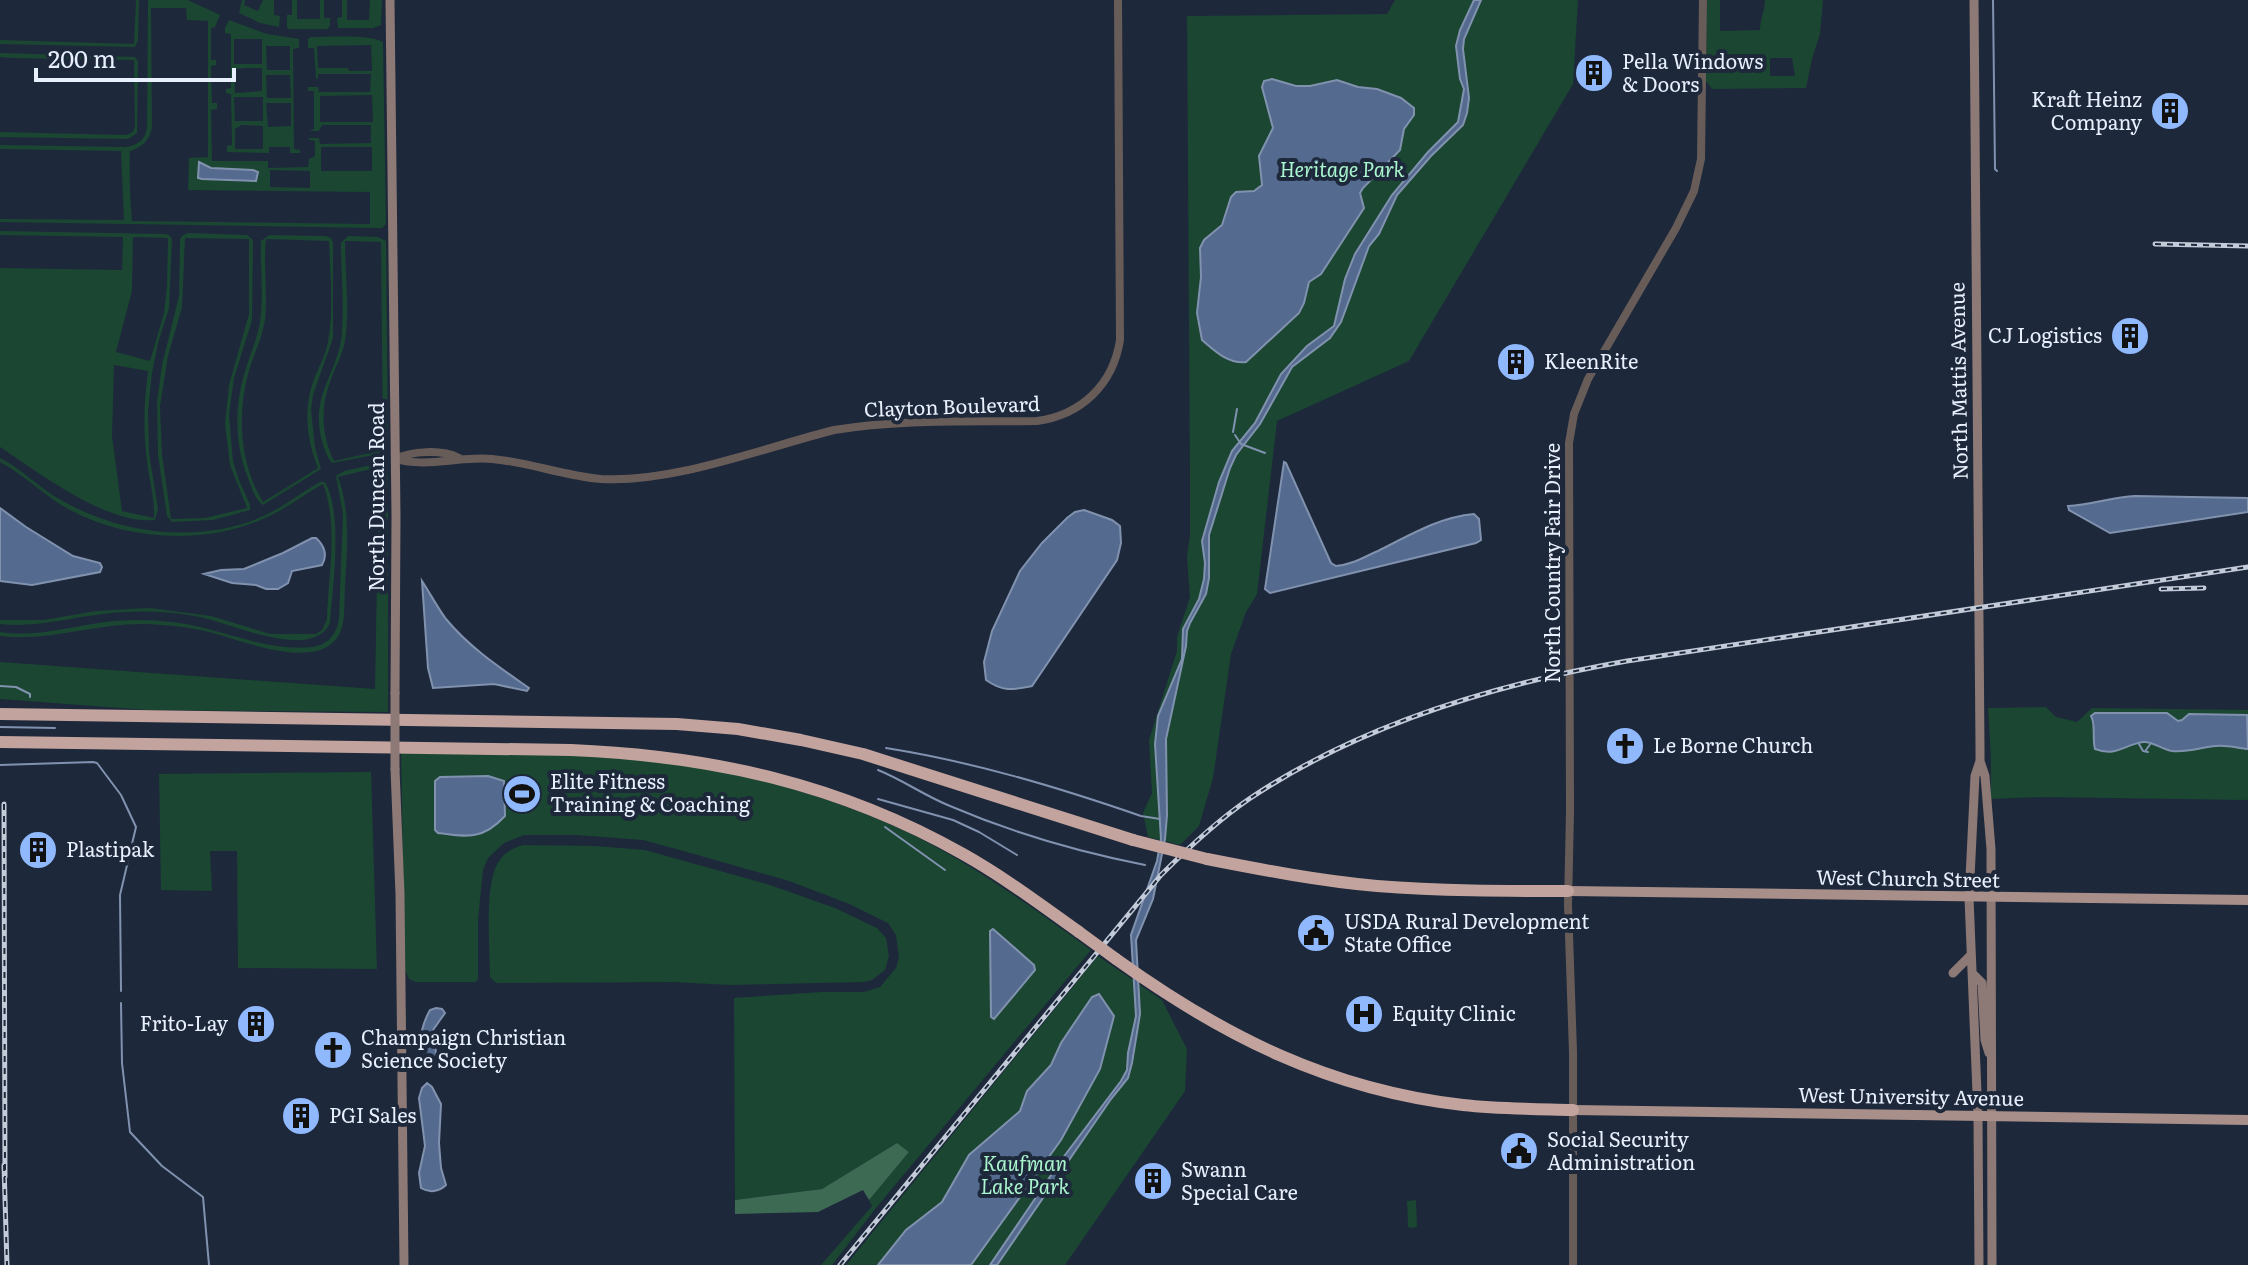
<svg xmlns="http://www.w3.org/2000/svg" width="2248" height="1265" font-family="Literata,serif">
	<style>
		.green { fill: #1a4632; fill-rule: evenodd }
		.forest { fill: #3d6a53 }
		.water { fill: #546a8e; stroke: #8192af; stroke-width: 2 }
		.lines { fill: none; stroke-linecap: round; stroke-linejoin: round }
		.stream { stroke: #8192af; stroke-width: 2 }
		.tertiary { stroke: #685c59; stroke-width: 8 }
		.secondary { stroke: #8d7975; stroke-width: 9 }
		.primary { stroke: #a88f8a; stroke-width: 10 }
		.motorway { stroke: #c2a39d; stroke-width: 12 }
		.rail-casing { stroke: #c3cbd9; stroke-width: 5 }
		.rail { stroke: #1d283b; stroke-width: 2; stroke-dasharray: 6; stroke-linecap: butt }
		.secondary-bridge { stroke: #8d7975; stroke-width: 9 }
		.motorway-bridge { stroke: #c2a39d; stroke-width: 12 }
		.labels { text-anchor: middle; stroke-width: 8; stroke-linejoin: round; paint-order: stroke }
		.poi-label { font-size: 20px; fill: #e9f0fd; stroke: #1d283b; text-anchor: start }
		.park-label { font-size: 20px; font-style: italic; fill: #a9f5cd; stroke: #1d283b }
		.street-label { font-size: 20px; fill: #e9f0fd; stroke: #1d283b }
	</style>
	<rect width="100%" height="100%" fill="#1d283b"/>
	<path class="green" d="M136,0H139L138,40L135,47L0,44V40L134,44Z
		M148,0H188L220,15L215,27L211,28V60H216V65L211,66L212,103H217V109L211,110L212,161H268V168L308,167L309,159L315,156V141L309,140V138H319L320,144L371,143V125H322L319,131H309L314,129V91H308V87H318L319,92H370L371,74H318V78L316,79L314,48H308V39L311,37C328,37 371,34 383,42L386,224L382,228H377L0,222V219L124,220L121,151L0,149V145L127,147C139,144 145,140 147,128ZM151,8H186L187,20L208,21V157L189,158L188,190L370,192V224L132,221C130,198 129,174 130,151C142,147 149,141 152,128ZM371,45L372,71H349L348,68H318L317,46ZM372,95L373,122H320V96ZM321,147H372V171H321ZM203,163L211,168L253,170L246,182L202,179ZM270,170L310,171V188L270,187Z
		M242,0H245L244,5L258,11L263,0H274V15L280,16L279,27L260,23L239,13Z
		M292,0H297V19H320V0H324V18H330V26L327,29H289L287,27V15H292Z
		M342,0H347V20H369L370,0H382L381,25L373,28H338L337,18L342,17Z
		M1395,0H1578L1573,84L1409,361L1277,421L1257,594L1246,612L1231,654L1213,778L1199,826L1180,845L1148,837L1143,813L1152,793L1149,740L1177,651V637L1190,597L1187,557L1190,535V482L1187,16L1387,14Z
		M1707,0H1720V31L1760,30C1760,19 1765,11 1765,0H1823L1820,34L1812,59L1806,88L1712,89L1706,81ZM1770,58H1792L1795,76H1770Z
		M229,20L267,34L299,39V48L293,49L294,149L300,150V153H290V147H269V153L227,152V146L232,145L231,94L226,93V89L231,88V34L225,33V28ZM234,39H262V64H234ZM266,46H290V70H267ZM248,68H262V91L235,93L234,69ZM266,75H290L291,98H267ZM263,97V121H235L234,97ZM266,103H291V126L268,127ZM242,125L263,126V149H235V129Z
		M0,53L135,57L138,61L137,133L128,139L0,137V132L126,135L133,132L135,126L134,60L13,58L0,57Z
		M0,231L166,234L170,236L172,240L169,308L158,343L152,373L148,411L149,453L158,509L155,520C107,525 39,473 0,447V268L122,270L123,237L0,235ZM133,237L168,238L167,286L164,313L150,361L116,352L132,291ZM114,365L148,371C144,401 143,431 147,461C149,480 155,499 154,518L122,511L112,436Z
		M188,233L247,235L251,238L253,241L252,320L234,378L229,415L233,461L239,480L250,505V510L213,520L172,522L167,516L158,455L157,402L162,365L179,296L180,240L182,236ZM185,238L249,239V314L229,385L225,424L230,465L247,508L205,518L171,519L162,454L160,406L168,356L182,307Z
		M269,235L325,236L331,238L333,243V338L313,395L311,410L315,447L321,469L263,505C254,498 252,488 248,478C235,445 234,409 244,375C249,357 257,340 260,322C264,295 260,268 261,241ZM266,239L329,241C330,270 334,312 328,341C326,355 318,368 313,382C303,410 307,441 318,468L263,502C240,464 237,417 248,374C253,356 262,339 265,320C268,294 263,265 266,239Z
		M348,236L378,237L386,241L388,444L384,453L332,463C327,457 324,449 322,441C309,394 340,372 342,331C344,302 341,272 341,243ZM345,241L381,242L383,450L334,461C322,437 320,408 330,382C335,368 342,356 345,341C350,309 345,274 345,241Z
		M0,458C22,469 39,488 61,500C122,535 202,545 268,514C286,505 302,492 320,482H325C343,514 333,585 330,623C313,662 230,623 200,617C168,611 135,610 103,614C67,618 36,628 0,624V620H44L96,611L150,608L211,616L270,634H316L322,630L327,619C328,575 339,526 323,484C303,495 286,509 265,518C206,545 128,541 70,510C45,497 25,475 0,462Z
		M376,464L386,467L388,471V712L147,710L0,699V662L375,689L379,467L338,477C351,513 347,549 345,586C344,601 346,622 339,635C318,672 243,641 213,633C191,627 168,625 146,624C96,623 49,642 0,636V632C32,637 61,629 92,624C118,619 146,619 172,622C220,627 263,652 312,647C328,645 337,634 339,618L343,514L336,476L344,471Z
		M2046,707L2056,717L2077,722L2092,708L2248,710V800L2042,797L1991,799V760L1988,708Z
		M401,752C499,754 601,749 698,767C766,779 833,799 896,827C966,859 1029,905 1091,950L876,1208L832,1265H821L872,1206L869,1200L909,1152L897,1143L822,1189L735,1200L734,998L822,992H864L880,987L896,968L899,958L896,935L888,923L847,903L789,881L687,852L643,840L576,835H524L504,843L488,858L483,870L478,920V979L476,982H416L409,979L405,970Z
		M371,772L377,969L238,968L237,851H210L212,891L161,890L159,774Z
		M523,845L595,846L645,850L770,885L835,908L877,928L886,938L889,956L885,970L872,980L864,982L730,985L673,982L496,983L490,977C490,950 484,885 498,863C503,853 513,848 523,845Z
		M1098,956L1162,1000L1187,1049L1185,1091L1065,1265H846Z
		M1416,1200L1417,1227L1410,1228L1408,1226L1407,1201Z"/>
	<path class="forest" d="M897,1143L909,1152L869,1200L863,1190L818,1212L735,1214V1200L822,1189Z"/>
	<path class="water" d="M1474,0H1481L1464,39L1463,49L1469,98L1467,113L1463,125L1431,156L1397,195L1379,234L1369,246L1341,322L1330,338L1292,367L1260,424L1236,455L1230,468L1209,535V578L1206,594L1190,623L1187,631L1186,646L1166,739L1167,815L1165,839L1153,899L1136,940L1140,1014L1132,1063L1128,1078L1111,1099L997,1265H990L1062,1159L1121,1081L1127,1070L1128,1053L1136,1016L1131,935L1157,861L1161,839L1155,744L1158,716L1182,659L1183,629L1199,599L1204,579L1205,563L1202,541L1219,482L1232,451L1255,423L1281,374L1307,346L1334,326L1345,279L1355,254L1392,195L1428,152L1458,122L1464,89L1460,79L1456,46L1460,30Z
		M1272,79L1296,86H1310L1337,80L1358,87L1377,89L1401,98L1414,108V115L1404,129L1400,150L1363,188L1360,193L1364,208L1321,274L1309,282L1304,303L1299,313L1246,362C1228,364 1215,351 1202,340L1197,313L1201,277L1200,248L1204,240L1222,225L1231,197L1236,192L1254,191L1262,185L1259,156L1273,128L1262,87L1264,81Z
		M199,162L211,168L253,170L258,172L256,181L202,179L198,178Z
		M1284,462L1286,463L1331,563L1336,566C1351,565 1364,557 1378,551C1408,536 1439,517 1474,514L1479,519L1481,540L1476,543L1270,593L1265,589Z
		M2135,496L2248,498V512L2110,533L2069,510L2068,506C2091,505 2112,497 2135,496Z
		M0,508L26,527L73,556L100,563L102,567L100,572L32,585L0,581Z
		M1084,510L1112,520L1120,526L1121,543L1117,560L1032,686C1012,690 1003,692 986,680L984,662L992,631L1020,571L1042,543L1067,518L1075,512Z
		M312,538H316C324,545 328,555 322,565L292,571L288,583L278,589H266L256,585L232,583L204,574L221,570L244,569L283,553Z
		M422,581C430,593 437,607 446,619C469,647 499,667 529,688L527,691L494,684L433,688L428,668Z
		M2095,713H2167L2178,721L2182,720L2189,714L2247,715L2248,749C2238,748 2227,745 2216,746C2202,747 2187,753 2172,751C2162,750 2153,741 2143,742C2123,745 2117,757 2095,749C2092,738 2096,724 2091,716Z
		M488,776L504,781L505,816C483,840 467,837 438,833L435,830V781L440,777Z
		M993,929L1034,965L1035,970L994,1019L991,1017L990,931Z
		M1099,994L1114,1016L1100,1069L1061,1140L971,1265H878L906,1230L942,1202L969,1155L1020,1111L1027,1091L1051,1065L1061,1043L1092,997Z
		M436,1008L442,1009L445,1013L433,1030L437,1061L427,1067L423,1065C417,1045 420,1028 430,1010Z
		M427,1083L432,1087L441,1104L439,1143L441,1168L446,1185C439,1192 429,1193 421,1188L419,1173L425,1146L419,1098L422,1088Z"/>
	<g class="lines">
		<path class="stream" d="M1993,0L1995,169L1997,171
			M1233,432L1237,409
			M1235,435L1241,444L1265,453
			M0,686L16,687L30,694V697
			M0,727L55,728
			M2139,744L2143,751L2148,752
			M886,748C974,762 1057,787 1141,816L1160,819
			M2146,750L2151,743
			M0,765L93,762L97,763L121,795L136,827L120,895L121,991
			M878,770C903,780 925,796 950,806C1013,833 1079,852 1145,865
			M878,799L953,820L979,832L1017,855
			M885,827L945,870
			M121,1003L122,1063L130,1132L162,1166L203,1197L209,1265"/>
		<path class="tertiary" d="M395,459C427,468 460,456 492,459C529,462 564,476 601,479C674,483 763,448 834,430C901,419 969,422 1037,421C1081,415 1113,385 1120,340L1118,0
			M395,459C411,451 442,449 459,458
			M1573,1265V1052L1568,905L1570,812L1569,443L1574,414L1588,379L1676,228L1694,191L1701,159L1703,0"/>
		<path class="secondary" d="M390,0L396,516L395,693
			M1974,0L1980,748V761L1985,776L1991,849L1992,1265
			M395,769L400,894L404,1265
			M1953,973L1971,955
			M1972,973L1982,983L1985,1040L1989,1053
			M1979,1265L1978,1117L1969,898L1975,776L1980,761"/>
		<path class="primary" d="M1568,891L2248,900
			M1573,1110L2248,1120"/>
		<path class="motorway" d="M0,714L677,724L738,729L801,740L863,754L1133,840
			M0,742L571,750C713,756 839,784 963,854C1004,877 1041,905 1079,932
			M1207,859C1263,870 1320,881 1377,886C1440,891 1504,891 1568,891
			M1116,959C1223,1036 1330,1090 1463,1105C1499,1109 1536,1109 1573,1110"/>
		<defs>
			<path id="rail" d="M2155,244L2248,246
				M2161,589L2204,588
				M4,804L5,1177
				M4,1165L7,1265
				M840,1265L1161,875C1189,847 1217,821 1249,799C1361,724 1496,684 1627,661L2248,567"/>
		</defs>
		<use href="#rail" class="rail-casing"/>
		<use href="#rail" class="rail"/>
		<path class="secondary-bridge" d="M395,693V769"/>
		<path class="motorway-bridge" d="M1133,840L1207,859
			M1079,932L1116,959"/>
	</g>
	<defs>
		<symbol id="building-disc" viewBox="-11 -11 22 22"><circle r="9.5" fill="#8fb8fd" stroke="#1d283b"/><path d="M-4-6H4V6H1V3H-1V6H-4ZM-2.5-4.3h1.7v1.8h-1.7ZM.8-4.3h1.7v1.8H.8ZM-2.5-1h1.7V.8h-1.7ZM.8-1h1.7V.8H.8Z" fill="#111"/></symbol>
		<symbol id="church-disc" viewBox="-11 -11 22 22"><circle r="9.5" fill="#8fb8fd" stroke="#1d283b"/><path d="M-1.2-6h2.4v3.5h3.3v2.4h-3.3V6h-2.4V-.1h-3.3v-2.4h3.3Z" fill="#111"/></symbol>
		<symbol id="stadium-disc" viewBox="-11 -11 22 22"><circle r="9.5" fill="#8fb8fd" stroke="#1d283b"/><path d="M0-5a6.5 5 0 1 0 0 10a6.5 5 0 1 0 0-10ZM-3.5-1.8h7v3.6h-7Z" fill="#111"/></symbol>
		<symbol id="civic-disc" viewBox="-11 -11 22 22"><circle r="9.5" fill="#8fb8fd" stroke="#1d283b"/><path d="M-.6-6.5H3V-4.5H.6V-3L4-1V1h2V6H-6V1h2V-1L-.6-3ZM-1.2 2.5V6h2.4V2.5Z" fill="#111"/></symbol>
		<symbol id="hospital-disc" viewBox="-11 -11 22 22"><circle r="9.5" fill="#8fb8fd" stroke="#1d283b"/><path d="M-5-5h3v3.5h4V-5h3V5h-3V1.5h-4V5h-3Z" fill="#111"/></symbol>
	</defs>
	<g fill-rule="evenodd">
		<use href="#building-disc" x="1572" y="51" width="44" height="44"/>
		<use href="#building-disc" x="2148" y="89" width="44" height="44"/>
		<use href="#building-disc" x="2108" y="314" width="44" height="44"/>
		<use href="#building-disc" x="1494" y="340" width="44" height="44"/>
		<use href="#church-disc" x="1603" y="724" width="44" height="44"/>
		<use href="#stadium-disc" x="500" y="772" width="44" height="44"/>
		<use href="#building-disc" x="16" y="828" width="44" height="44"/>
		<use href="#civic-disc" x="1294" y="911" width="44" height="44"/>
		<use href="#hospital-disc" x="1342" y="992" width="44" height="44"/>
		<use href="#building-disc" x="234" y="1002" width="44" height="44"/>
		<use href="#church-disc" x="311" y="1028" width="44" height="44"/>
		<use href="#building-disc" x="279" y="1094" width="44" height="44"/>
		<use href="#civic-disc" x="1497" y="1129" width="44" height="44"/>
		<use href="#building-disc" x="1131" y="1159" width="44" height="44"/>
	</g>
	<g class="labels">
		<g class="poi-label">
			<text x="1622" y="69">Pella Windows<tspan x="1622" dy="23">&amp; Doors</tspan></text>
			<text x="2142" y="107" text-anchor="end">Kraft Heinz<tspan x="2142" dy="23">Company</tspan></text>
			<text x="2102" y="343" text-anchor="end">CJ Logistics</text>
			<text x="1544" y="369">KleenRite</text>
			<text x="1653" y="753">Le Borne Church</text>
			<text x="550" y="789">Elite Fitness<tspan x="550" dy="23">Training &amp; Coaching</tspan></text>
			<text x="66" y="857">Plastipak</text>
			<text x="1344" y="929">USDA Rural Development<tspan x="1344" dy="23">State Office</tspan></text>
			<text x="1392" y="1021">Equity Clinic</text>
			<text x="228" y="1031" text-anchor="end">Frito-Lay</text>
			<text x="361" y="1045">Champaign Christian<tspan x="361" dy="23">Science Society</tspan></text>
			<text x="329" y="1123">PGI Sales</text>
			<text x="1547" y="1147">Social Security<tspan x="1547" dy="23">Administration</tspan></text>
			<text x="1181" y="1177">Swann<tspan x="1181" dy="23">Special Care</tspan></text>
		</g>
		<g class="park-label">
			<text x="1342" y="177">Heritage Park</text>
			<text x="1025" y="1171">Kaufman<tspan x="1025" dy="23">Lake Park</tspan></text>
		</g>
		<g class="street-label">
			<text transform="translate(1959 381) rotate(-91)" y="7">North Mattis Avenue</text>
			<text transform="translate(952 407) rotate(-2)" y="7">Clayton Boulevard</text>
			<text transform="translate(377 497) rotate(-90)" y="7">North Duncan Road</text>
			<text transform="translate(1553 563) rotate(-90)" y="7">North Country Fair Drive</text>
			<text transform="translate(1908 879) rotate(1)" y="7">West Church Street</text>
			<text transform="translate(1911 1097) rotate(1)" y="7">West University Avenue</text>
		</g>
	</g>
	<path d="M36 68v12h198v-12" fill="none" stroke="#e9f0fd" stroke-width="4"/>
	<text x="48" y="68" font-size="24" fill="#e9f0fd" stroke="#1d283b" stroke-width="6" paint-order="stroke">200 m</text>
</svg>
